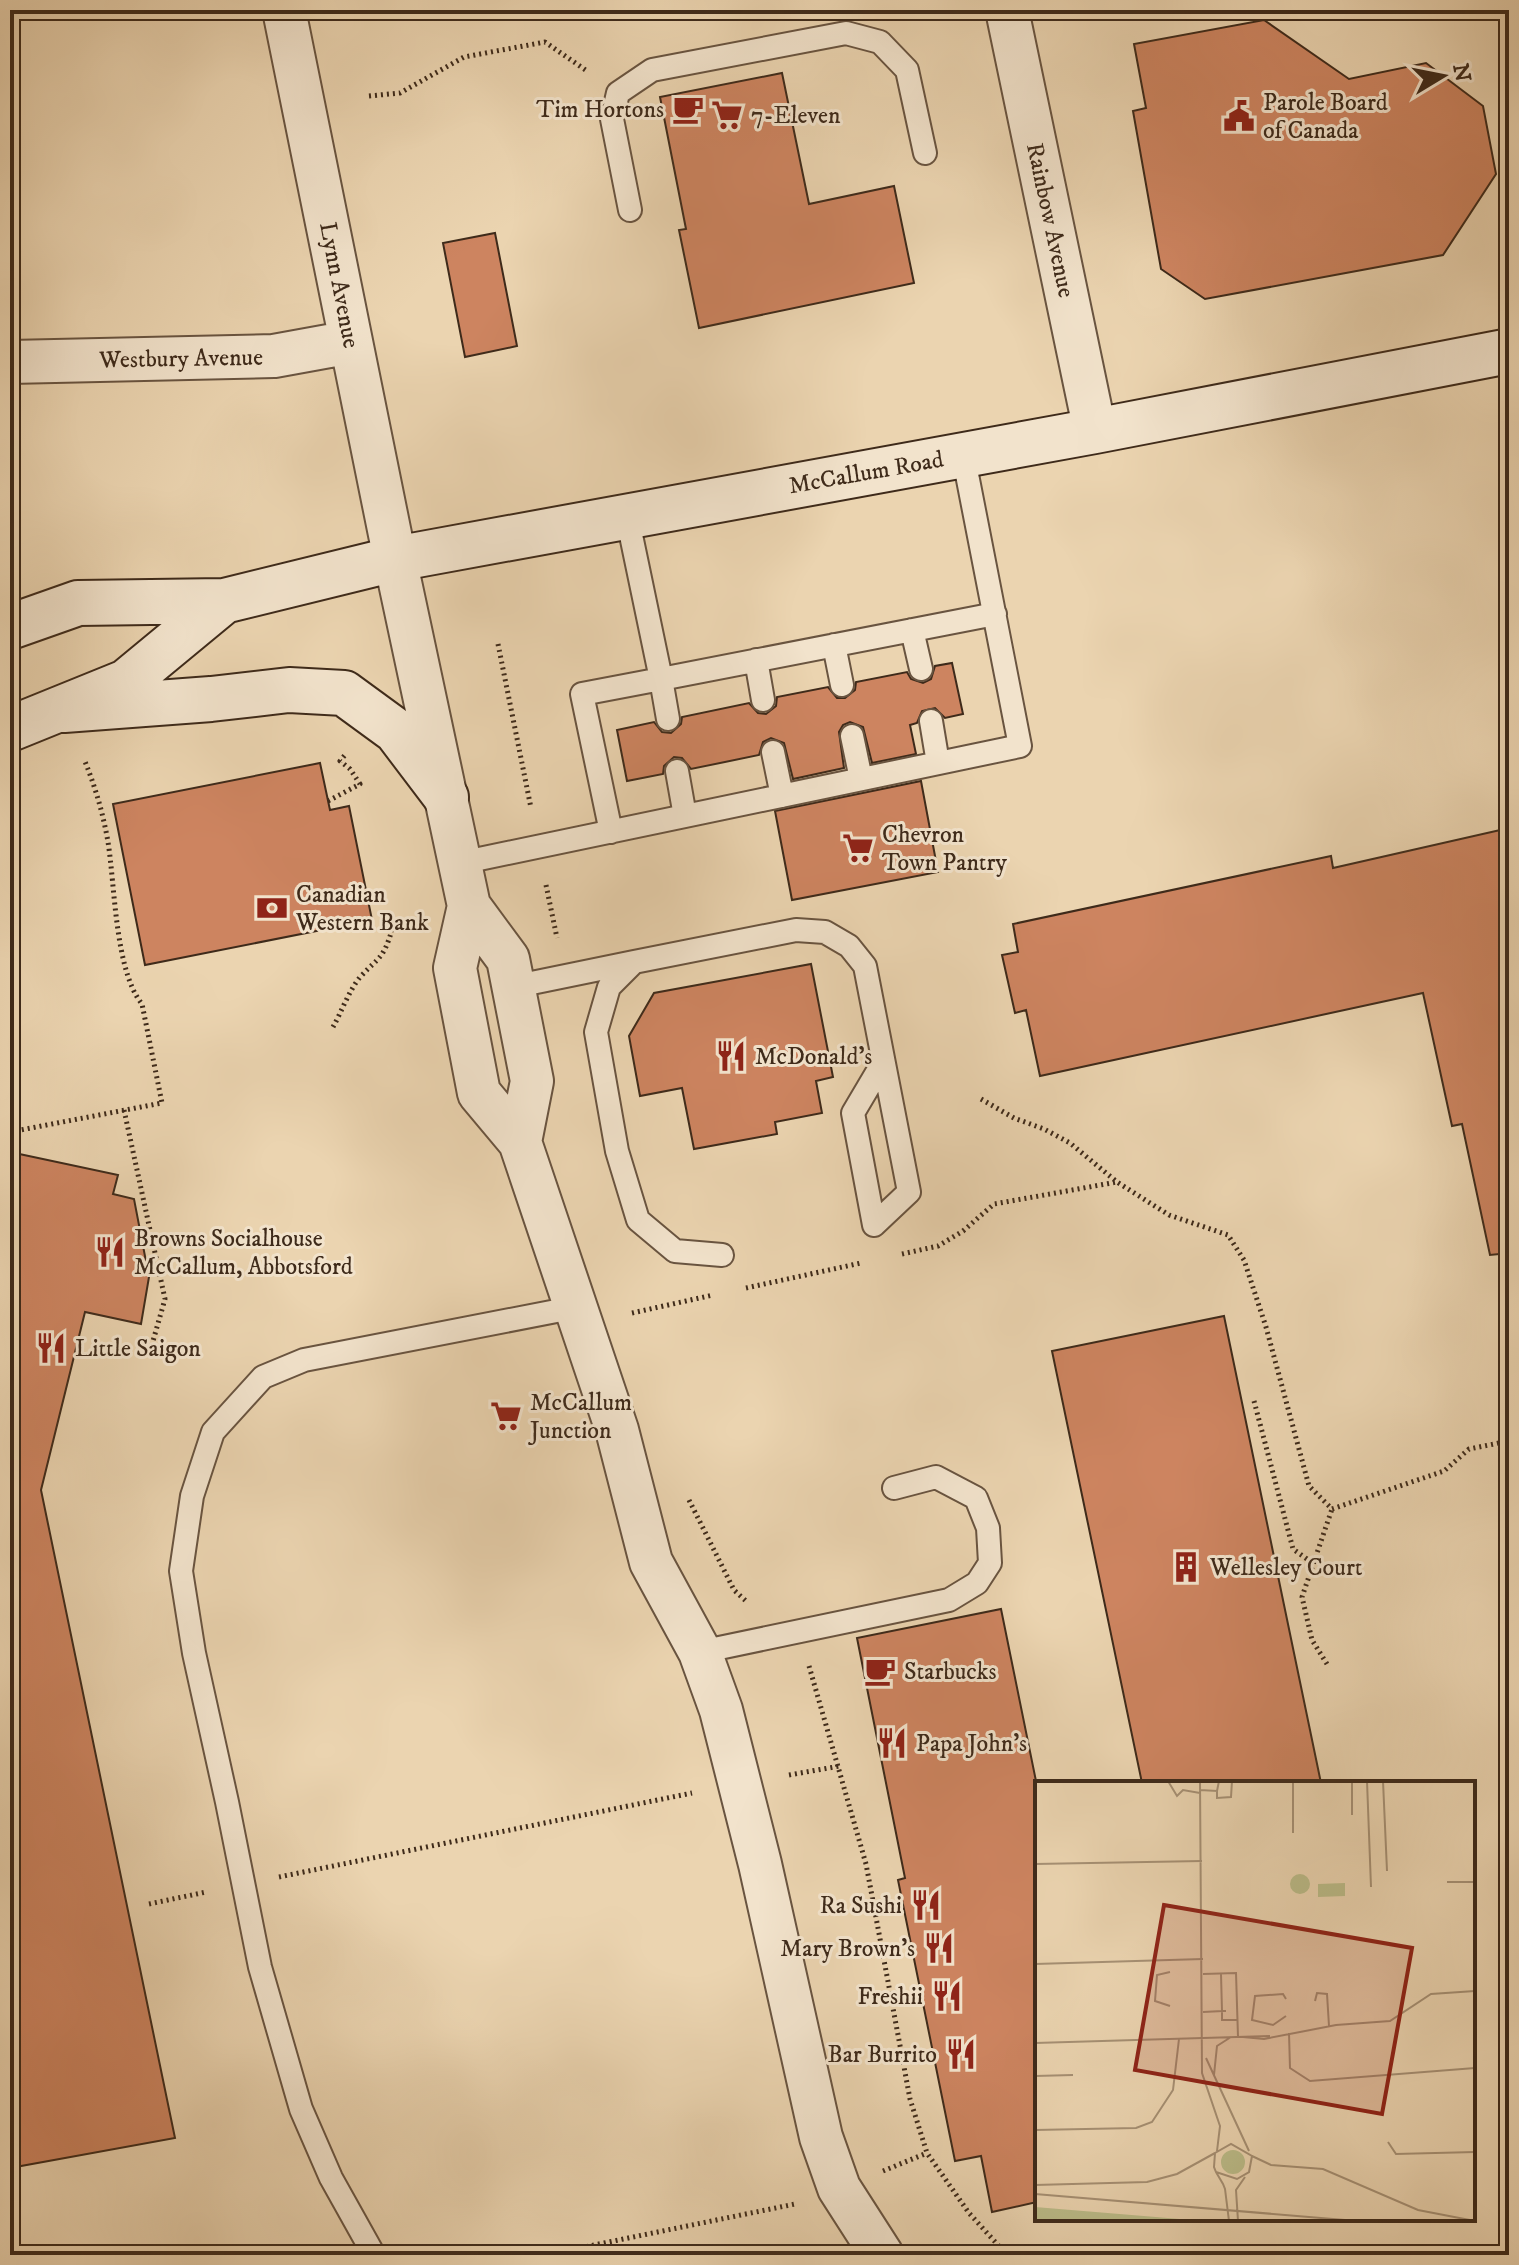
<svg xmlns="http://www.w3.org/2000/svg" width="1519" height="2265" font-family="'IM FELL DW Pica',serif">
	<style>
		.building { fill: #cd8460; stroke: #3e2a1a; stroke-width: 2 }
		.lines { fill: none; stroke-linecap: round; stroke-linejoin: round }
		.lane-casing { stroke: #695440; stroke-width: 26 }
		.street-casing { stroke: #695440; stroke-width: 46 }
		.secondary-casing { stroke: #3e2a1a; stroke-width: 48 }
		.path { stroke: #3e2a1a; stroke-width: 5; stroke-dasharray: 2 4; stroke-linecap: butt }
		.lane { stroke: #f2e3cc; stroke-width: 22 }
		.street { stroke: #f2e3cc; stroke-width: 42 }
		.secondary { stroke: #f2e3cc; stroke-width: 44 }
		.labels { text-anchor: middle; stroke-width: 6; stroke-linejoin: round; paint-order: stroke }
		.poi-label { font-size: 24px; fill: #3e2a1a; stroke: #f2e3cc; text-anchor: start }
		.street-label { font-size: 24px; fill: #3e2a1a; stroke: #f2e3cc }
		.inset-road { fill: none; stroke: #a69074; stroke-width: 2 }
		.view { fill: #8f2418; fill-opacity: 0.15; stroke: #8f2418; stroke-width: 4 }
		.inset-edge { fill: none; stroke: #3e2a1a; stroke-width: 4 }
	</style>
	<rect width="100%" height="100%" fill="#ebd4b0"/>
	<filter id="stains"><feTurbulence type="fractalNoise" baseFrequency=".0025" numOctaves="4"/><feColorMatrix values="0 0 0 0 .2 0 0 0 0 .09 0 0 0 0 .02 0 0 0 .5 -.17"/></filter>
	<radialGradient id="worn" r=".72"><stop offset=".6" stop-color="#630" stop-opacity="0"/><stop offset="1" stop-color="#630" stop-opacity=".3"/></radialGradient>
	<path class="building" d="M1264,20L1349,79L1426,63L1483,106L1496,174L1443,255L1205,299L1161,269L1133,111L1146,108L1134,44Z
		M782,73L809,204L894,186L914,283L699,328L679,230L686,229L660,97Z
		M495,233L517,346L465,357L443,243Z
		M952,663L963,714L945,718L935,708L922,711L917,723L910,725L916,754L872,763L863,727L850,722L843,725L839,732L844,768L793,779L784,743L771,738L763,742L759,755L691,769L682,758L674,757L664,766L663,774L627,781L617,730L654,722L662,732L671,733L681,724L682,717L749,703L758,713L766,714L776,706L777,697L828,687L837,698H845L855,690L856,682L907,672L911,679L923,683L931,679L935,666Z
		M320,763L330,810L349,806L372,920L145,965L113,804Z
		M921,781L938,872L792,900L775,811Z
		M1509,828V1253L1490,1255L1462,1124L1452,1126L1423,993L1040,1076L1026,1010L1015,1013L1002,955L1018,952L1013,924L1331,856L1333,868Z
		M811,964L833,1077L816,1081L822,1113L775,1122L777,1134L694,1149L682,1088L640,1096L629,1036L654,993Z
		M10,1152L118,1175L113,1194L134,1199L149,1277L141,1324L85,1312L41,1490L175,2138L10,2168Z
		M1224,1316L1321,1783H1142L1052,1351Z
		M1001,1609L1037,1786V2202L992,2212L981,2156L955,2161L898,1880L905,1878L857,1638Z"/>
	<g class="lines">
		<defs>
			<path id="lane" d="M630,210L612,119L618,93L652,70L846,33L880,42L907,70L925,153
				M627,516L661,679L995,614
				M912,630L921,669
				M834,645L842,685
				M756,660L763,700
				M931,721L938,763
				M852,736L861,779
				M773,752L782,796
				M677,771L685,816
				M611,832L582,694L661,679L668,719
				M460,863L1020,746L963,454
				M512,987L634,962
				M874,1225L853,1113L882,1064
				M722,1255L675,1251L638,1220L617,1151L596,1032L609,987L634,962L796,930L825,932L849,946L865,966L909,1192L874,1225
				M700,1652L949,1600L977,1583L990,1563L988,1528L976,1498L936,1477L894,1488
				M374,2255L331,2178L301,2109L260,1967L227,1802L194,1653L181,1571L192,1496L213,1432L263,1377L304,1360L577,1307"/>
			<path id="street" d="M284,10L395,559L469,906L508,959L532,1081L520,1142
				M1007,10L1095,431
				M10,362L274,356L351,342
				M469,906L455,968L479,1093L520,1142L617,1430L651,1562L700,1652L721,1710L760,1864L821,2137L839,2188L882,2255"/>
			<path id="secondary" d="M10,627L78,603L224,601L395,559L1095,431L1509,351
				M64,710L211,699L289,690L344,693L396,731L446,797
				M10,729L126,682L224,601"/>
		</defs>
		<use href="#lane" class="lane-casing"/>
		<use href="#street" class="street-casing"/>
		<use href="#secondary" class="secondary-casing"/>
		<path class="path" d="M369,96L400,93L464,57L545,42L587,71
			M498,644L531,808
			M328,801L360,784L350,769L340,761L345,755
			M546,885L557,938
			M333,1027C342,1011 349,990 361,976C380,956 383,959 392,930L412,926
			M981,1099L1014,1118L1044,1129L1070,1143L1117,1182L1169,1215L1228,1235L1244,1260L1266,1327L1309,1486L1332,1509L1444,1471L1469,1449L1509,1441
			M124,1110L165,1299L151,1348
			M10,1132L162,1103L142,1004C115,971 115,885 108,842C103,813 95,786 84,759
			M902,1254L938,1246L963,1231L994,1204L1117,1182
			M746,1288L861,1263
			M632,1313L713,1295
			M1254,1401L1293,1549L1314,1564
			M689,1500L734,1590L747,1602
			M1327,1664L1312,1640L1302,1597L1332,1509
			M809,1666L866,1864L910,2099L927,2153L969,2213L1007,2255
			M789,1775L840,1766
			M279,1877L692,1793
			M149,1904L206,1892
			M883,2171L927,2153
			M545,2255L795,2204"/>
		<use href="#lane" class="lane"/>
		<use href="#street" class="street"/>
		<use href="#secondary" class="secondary"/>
	</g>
	<defs>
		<symbol id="cafe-bare" viewBox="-9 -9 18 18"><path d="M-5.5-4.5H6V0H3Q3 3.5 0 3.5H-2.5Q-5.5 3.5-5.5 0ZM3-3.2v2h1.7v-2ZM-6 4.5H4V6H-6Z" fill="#8f2418" stroke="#f2e3cc" stroke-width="2.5" paint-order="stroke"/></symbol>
		<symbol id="supermarket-bare" viewBox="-9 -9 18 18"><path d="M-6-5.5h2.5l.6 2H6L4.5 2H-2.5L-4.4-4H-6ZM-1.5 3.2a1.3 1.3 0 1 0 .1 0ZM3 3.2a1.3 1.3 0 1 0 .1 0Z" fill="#8f2418" stroke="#f2e3cc" stroke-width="2.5" paint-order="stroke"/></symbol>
		<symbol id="civic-bare" viewBox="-9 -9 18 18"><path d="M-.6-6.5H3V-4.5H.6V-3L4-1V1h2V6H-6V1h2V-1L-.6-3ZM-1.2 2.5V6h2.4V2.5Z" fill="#8f2418" stroke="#f2e3cc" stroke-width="2.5" paint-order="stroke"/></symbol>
		<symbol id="bank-bare" viewBox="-9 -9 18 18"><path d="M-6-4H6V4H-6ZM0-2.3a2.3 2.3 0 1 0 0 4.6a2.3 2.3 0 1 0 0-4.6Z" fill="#8f2418" stroke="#f2e3cc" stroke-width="2.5" paint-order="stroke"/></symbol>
		<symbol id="restaurant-bare" viewBox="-9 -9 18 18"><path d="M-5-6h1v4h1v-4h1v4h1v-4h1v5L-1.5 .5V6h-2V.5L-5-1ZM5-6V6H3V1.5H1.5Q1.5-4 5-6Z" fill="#8f2418" stroke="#f2e3cc" stroke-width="2.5" paint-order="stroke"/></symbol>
		<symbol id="building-bare" viewBox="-9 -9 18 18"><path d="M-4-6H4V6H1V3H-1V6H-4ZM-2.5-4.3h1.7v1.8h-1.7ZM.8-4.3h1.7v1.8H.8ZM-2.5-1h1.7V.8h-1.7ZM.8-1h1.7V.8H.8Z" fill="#8f2418" stroke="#f2e3cc" stroke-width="2.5" paint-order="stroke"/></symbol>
	</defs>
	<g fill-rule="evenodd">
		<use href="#cafe-bare" x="666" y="87" width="44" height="44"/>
		<use href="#supermarket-bare" x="705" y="93" width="44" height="44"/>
		<use href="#civic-bare" x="1217" y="94" width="44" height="44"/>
		<use href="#supermarket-bare" x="836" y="826" width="44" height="44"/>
		<use href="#bank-bare" x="250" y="886" width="44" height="44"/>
		<use href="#restaurant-bare" x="709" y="1034" width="44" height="44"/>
		<use href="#restaurant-bare" x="88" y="1230" width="44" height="44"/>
		<use href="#restaurant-bare" x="29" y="1326" width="44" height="44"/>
		<use href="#supermarket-bare" x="484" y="1394" width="44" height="44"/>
		<use href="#building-bare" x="1164" y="1545" width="44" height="44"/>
		<use href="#cafe-bare" x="858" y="1649" width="44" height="44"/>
		<use href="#restaurant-bare" x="870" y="1721" width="44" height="44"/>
		<use href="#restaurant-bare" x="904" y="1883" width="44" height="44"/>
		<use href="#restaurant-bare" x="917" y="1926" width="44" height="44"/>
		<use href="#restaurant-bare" x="925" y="1974" width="44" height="44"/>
		<use href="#restaurant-bare" x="939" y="2032" width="44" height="44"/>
	</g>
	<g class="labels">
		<g class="poi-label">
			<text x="1263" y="110">Parole Board<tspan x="1263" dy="28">of Canada</tspan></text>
			<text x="664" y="117" text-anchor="end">Tim Hortons</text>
			<text x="751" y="123">7-Eleven</text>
			<text x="882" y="842">Chevron<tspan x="882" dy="28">Town Pantry</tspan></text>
			<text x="296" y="902">Canadian<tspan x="296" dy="28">Western Bank</tspan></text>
			<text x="755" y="1064">McDonald's</text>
			<text x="134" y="1246">Browns Socialhouse<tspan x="134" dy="28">McCallum, Abbotsford</tspan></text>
			<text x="75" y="1356">Little Saigon</text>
			<text x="530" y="1410">McCallum<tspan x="530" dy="28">Junction</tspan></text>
			<text x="1210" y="1575">Wellesley Court</text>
			<text x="904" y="1679">Starbucks</text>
			<text x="916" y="1751">Papa John's</text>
			<text x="902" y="1913" text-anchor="end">Ra Sushi</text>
			<text x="915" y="1956" text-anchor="end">Mary Brown's</text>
			<text x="923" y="2004" text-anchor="end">Freshii</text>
			<text x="937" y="2062" text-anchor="end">Bar Burrito</text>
		</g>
		<g class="street-label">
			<text transform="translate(1051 220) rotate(78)" y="8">Rainbow Avenue</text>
			<text transform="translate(340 285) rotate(79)" y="8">Lynn Avenue</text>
			<text transform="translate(181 358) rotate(-1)" y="8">Westbury Avenue</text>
			<text transform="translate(866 472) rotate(-10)" y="8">McCallum Road</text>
		</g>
	</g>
	<g transform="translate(1035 1781)">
		<rect width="440" height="440" fill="#ebd4b0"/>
		<path d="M255 103a10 10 0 1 1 20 0a10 10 0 1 1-20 0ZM310,102V115L283,116V103ZM186 381a12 12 0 1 1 24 0a12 12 0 1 1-24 0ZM0,426L169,440H0Z" fill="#bbbc89"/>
		<path class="inset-road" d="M133,0L142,15L148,9L165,12M165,0L167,292L185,345L182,370M258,0V52M317,0V34M332,0L336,106M348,0L352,90M165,9L182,10L184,0M182,10V17L196,16L197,0M0,83L167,80M412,101H439V0M0,183L168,178M135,191L122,194L120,220L135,225M168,193L201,192L203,256M251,218L248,213L220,215L217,239L238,244L251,235M280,220L282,212L292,213L294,245M191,230H187V239H203M168,231L187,230L186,193M254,252L255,287L275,300L440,287M208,256L229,258L301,244L355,240L396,213L440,210M0,262L235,255M171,277L214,370M179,294L182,265L196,256M0,295L38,294M0,349L101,347L117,341L138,309L144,258M353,361L361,373L440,371M217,375L236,384L288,388L383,429L440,440M181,391L202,398L214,391L217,375L196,363L180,372L179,386L181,391L188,403L190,408L194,440M0,404L112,401L142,393L180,372M0,413L322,440M203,440L201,409L210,396"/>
		<path class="view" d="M129,124L377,167L347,333L100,289Z"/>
		<rect width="440" height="440" class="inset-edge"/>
	</g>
	<rect width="1519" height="2265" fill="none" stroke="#ebd4b0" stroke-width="40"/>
	<rect x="12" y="12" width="1495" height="2241" fill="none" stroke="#3e2a1a" stroke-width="4"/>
	<rect x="20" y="20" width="1479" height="2225" fill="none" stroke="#3e2a1a" stroke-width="2"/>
	<g transform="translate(1443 76) rotate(80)" stroke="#f2e3cc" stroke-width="6" paint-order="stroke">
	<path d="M0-6L14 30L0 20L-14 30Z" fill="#3e2a1a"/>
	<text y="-12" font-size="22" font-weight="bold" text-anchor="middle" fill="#3e2a1a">N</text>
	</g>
	<rect width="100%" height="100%" filter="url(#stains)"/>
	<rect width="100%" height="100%" fill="url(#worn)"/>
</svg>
